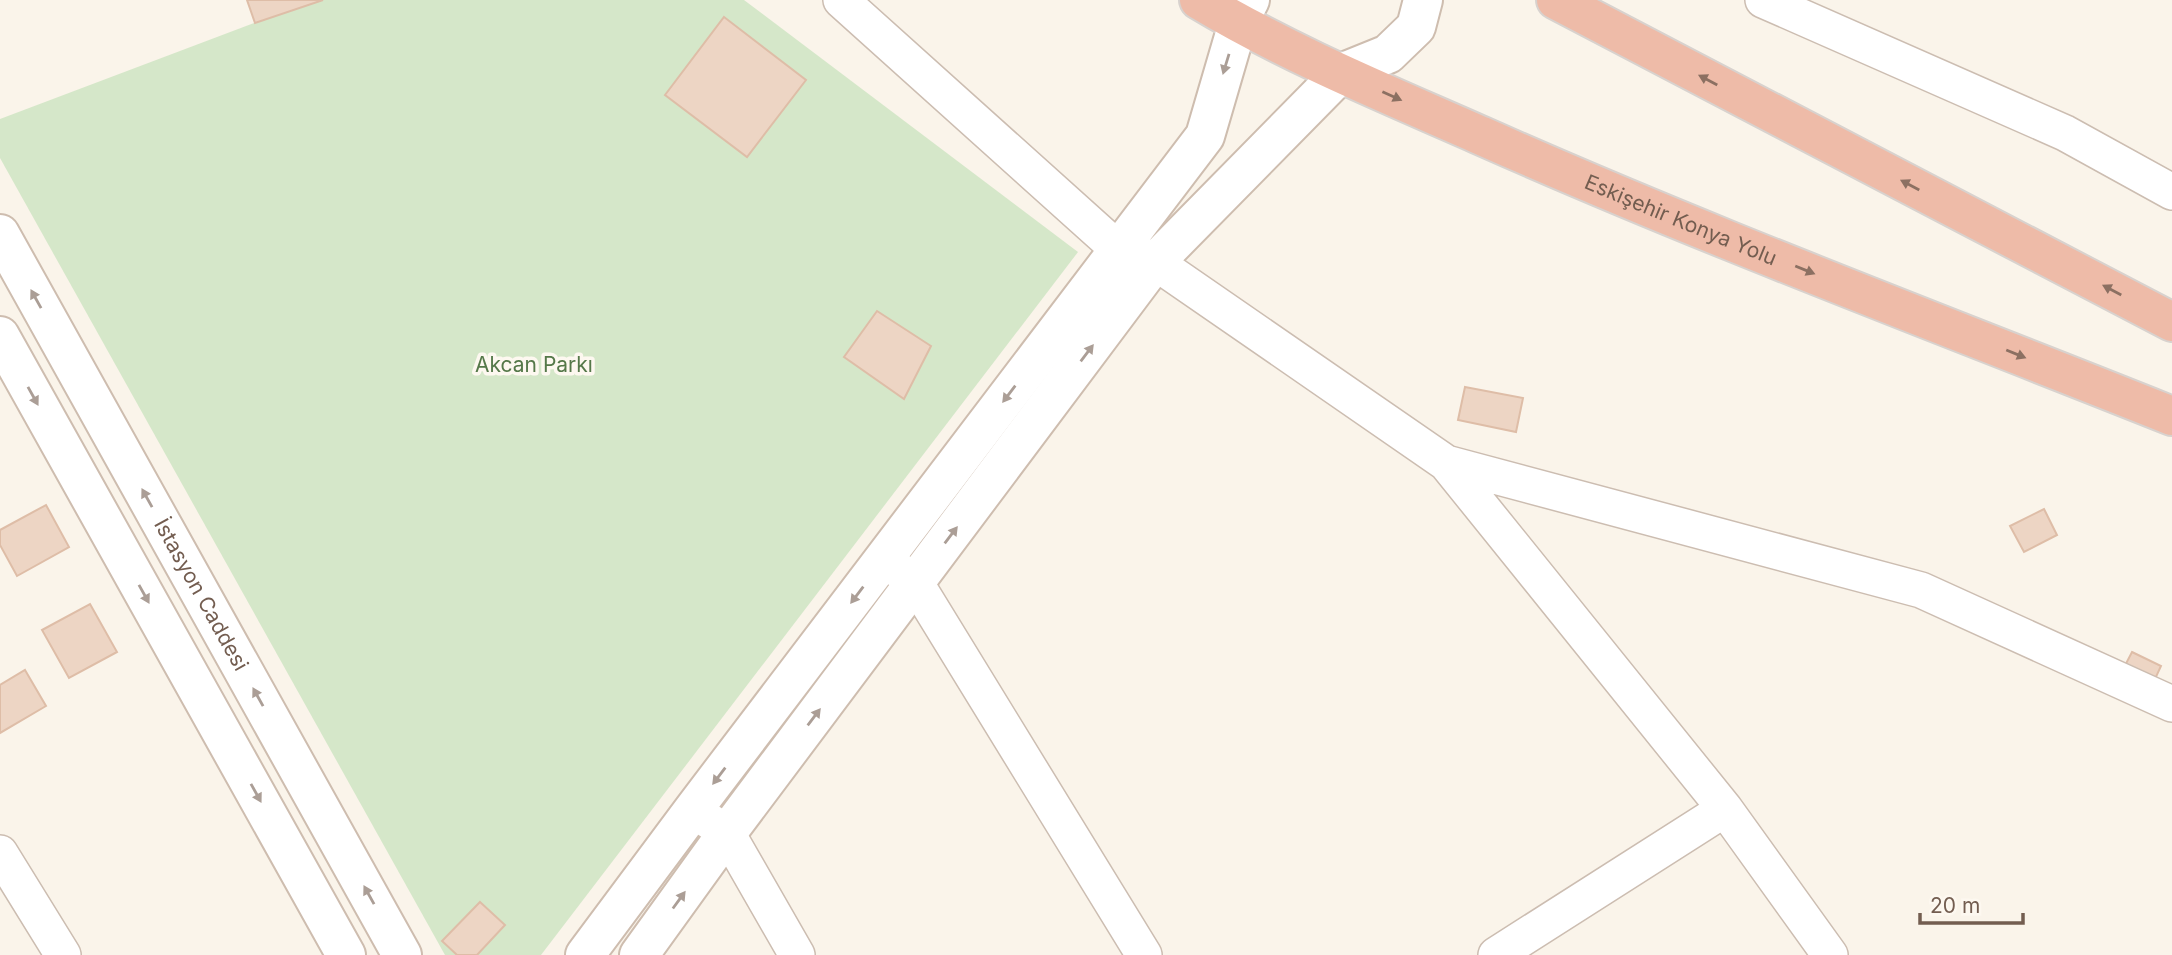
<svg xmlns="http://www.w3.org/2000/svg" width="2172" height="955" font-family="Inter,sans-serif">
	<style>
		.green { fill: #d5e7c9 }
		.building { fill: #edd5c4; stroke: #debda7; stroke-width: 2 }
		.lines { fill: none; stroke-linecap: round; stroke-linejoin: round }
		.street-casing { stroke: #ccbdb1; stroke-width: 38 }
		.secondary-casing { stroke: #cebdaf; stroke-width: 42 }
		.highway-casing { stroke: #d8d2ce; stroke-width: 42 }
		.street { stroke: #fff; stroke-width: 35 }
		.secondary { stroke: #fff; stroke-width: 38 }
		.highway { stroke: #eebba8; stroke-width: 38 }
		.oneway { fill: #ab9e96 }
		.oneway2 { fill: #8c7062 }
		.labels { text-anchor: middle; stroke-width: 7; stroke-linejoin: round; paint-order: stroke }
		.street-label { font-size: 21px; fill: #735d50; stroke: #fdf8f0 }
		.park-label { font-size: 21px; fill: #557849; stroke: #fdf8f0 }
	</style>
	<rect width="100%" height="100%" fill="#faf4ea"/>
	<path class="green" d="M315,0H744L1078,252L541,955H445L0,158V119Z"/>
	<path class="building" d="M247,0H323L255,23Z
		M724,17L806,80L747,157L665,95Z
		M877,311L931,346L904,399L844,357Z
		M1465,387L1523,398L1516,432L1458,420Z
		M46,505L69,547L17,576L0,545V530Z
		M2044,509L2057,535L2024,552L2010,526Z
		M90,604L117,652L69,678L42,630Z
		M2132,652L2161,666L2149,692L2119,677Z
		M25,670L46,706L0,733V685Z
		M480,902L505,925L477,955H457L442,941Z"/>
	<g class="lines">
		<defs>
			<path id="street" d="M841,0L1119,250
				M1763,0L2065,133L2172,192
				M1131,249L1155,262L1446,463L1725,809L1830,955
				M1446,463L1921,590L2172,704
				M893,566L915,582L1144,955
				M693,810L727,833L797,955
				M0,853L63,955
				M1496,955L1725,809"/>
			<g id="secondary">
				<path id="s1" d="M0,234L402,955"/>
				<path d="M0,336L346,955"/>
				<path d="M585,955L693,810L1205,136L1238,23L1250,0"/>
				<path d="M639,955L727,833L1155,262L1341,73L1388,54L1416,27L1423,0"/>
			</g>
			<g id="highway">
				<path id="s2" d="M1199,0C1289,54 1387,94 1482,136C1709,237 1942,324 2172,416"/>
				<path d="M1556,0L2172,322"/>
			</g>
		</defs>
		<use href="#street" class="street-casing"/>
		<use href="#secondary" class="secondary-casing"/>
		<use href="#highway" class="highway-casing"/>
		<use href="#street" class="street"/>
		<use href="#secondary" class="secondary"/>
		<use href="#highway" class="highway"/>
	</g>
	<defs><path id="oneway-solid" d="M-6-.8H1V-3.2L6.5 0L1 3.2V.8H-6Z" transform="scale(1.75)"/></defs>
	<g class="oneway">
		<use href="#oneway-solid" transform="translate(1226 64) rotate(107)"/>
		<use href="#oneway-solid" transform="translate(36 299) rotate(-119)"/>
		<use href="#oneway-solid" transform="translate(1087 353) rotate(-53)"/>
		<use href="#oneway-solid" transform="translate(1009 394) rotate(127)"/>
		<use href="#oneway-solid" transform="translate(33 396) rotate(61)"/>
		<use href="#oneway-solid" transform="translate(147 498) rotate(-119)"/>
		<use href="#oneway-solid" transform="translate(951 535) rotate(-53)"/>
		<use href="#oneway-solid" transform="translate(144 594) rotate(61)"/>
		<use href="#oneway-solid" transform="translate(857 595) rotate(127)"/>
		<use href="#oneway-solid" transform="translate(258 697) rotate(-119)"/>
		<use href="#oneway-solid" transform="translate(814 717) rotate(-53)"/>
		<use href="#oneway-solid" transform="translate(719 776) rotate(127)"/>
		<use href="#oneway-solid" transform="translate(256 793) rotate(61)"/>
		<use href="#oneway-solid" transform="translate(369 895) rotate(-119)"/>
		<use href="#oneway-solid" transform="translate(679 900) rotate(-54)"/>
	</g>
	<g class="oneway2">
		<use href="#oneway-solid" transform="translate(1708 80) rotate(-152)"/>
		<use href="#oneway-solid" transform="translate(1392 96) rotate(24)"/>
		<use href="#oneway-solid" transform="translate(1910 185) rotate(-152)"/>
		<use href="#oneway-solid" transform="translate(1805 270) rotate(22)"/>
		<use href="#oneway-solid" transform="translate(2112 290) rotate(-152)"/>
		<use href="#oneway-solid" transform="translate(2016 354) rotate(22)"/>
	</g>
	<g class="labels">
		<g class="street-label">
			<text dy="7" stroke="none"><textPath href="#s2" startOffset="530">Eskişehir Konya Yolu</textPath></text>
			<text dy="7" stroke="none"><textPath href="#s1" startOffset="413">İstasyon Caddesi</textPath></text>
		</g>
		<g class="park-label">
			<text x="534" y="372">Akcan Parkı</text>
		</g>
	</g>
	<path d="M1920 913v10h103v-10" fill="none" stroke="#735d50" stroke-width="3.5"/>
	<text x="1930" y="913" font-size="21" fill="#735d50" stroke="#fdf8f0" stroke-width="5" paint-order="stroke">20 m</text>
</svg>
